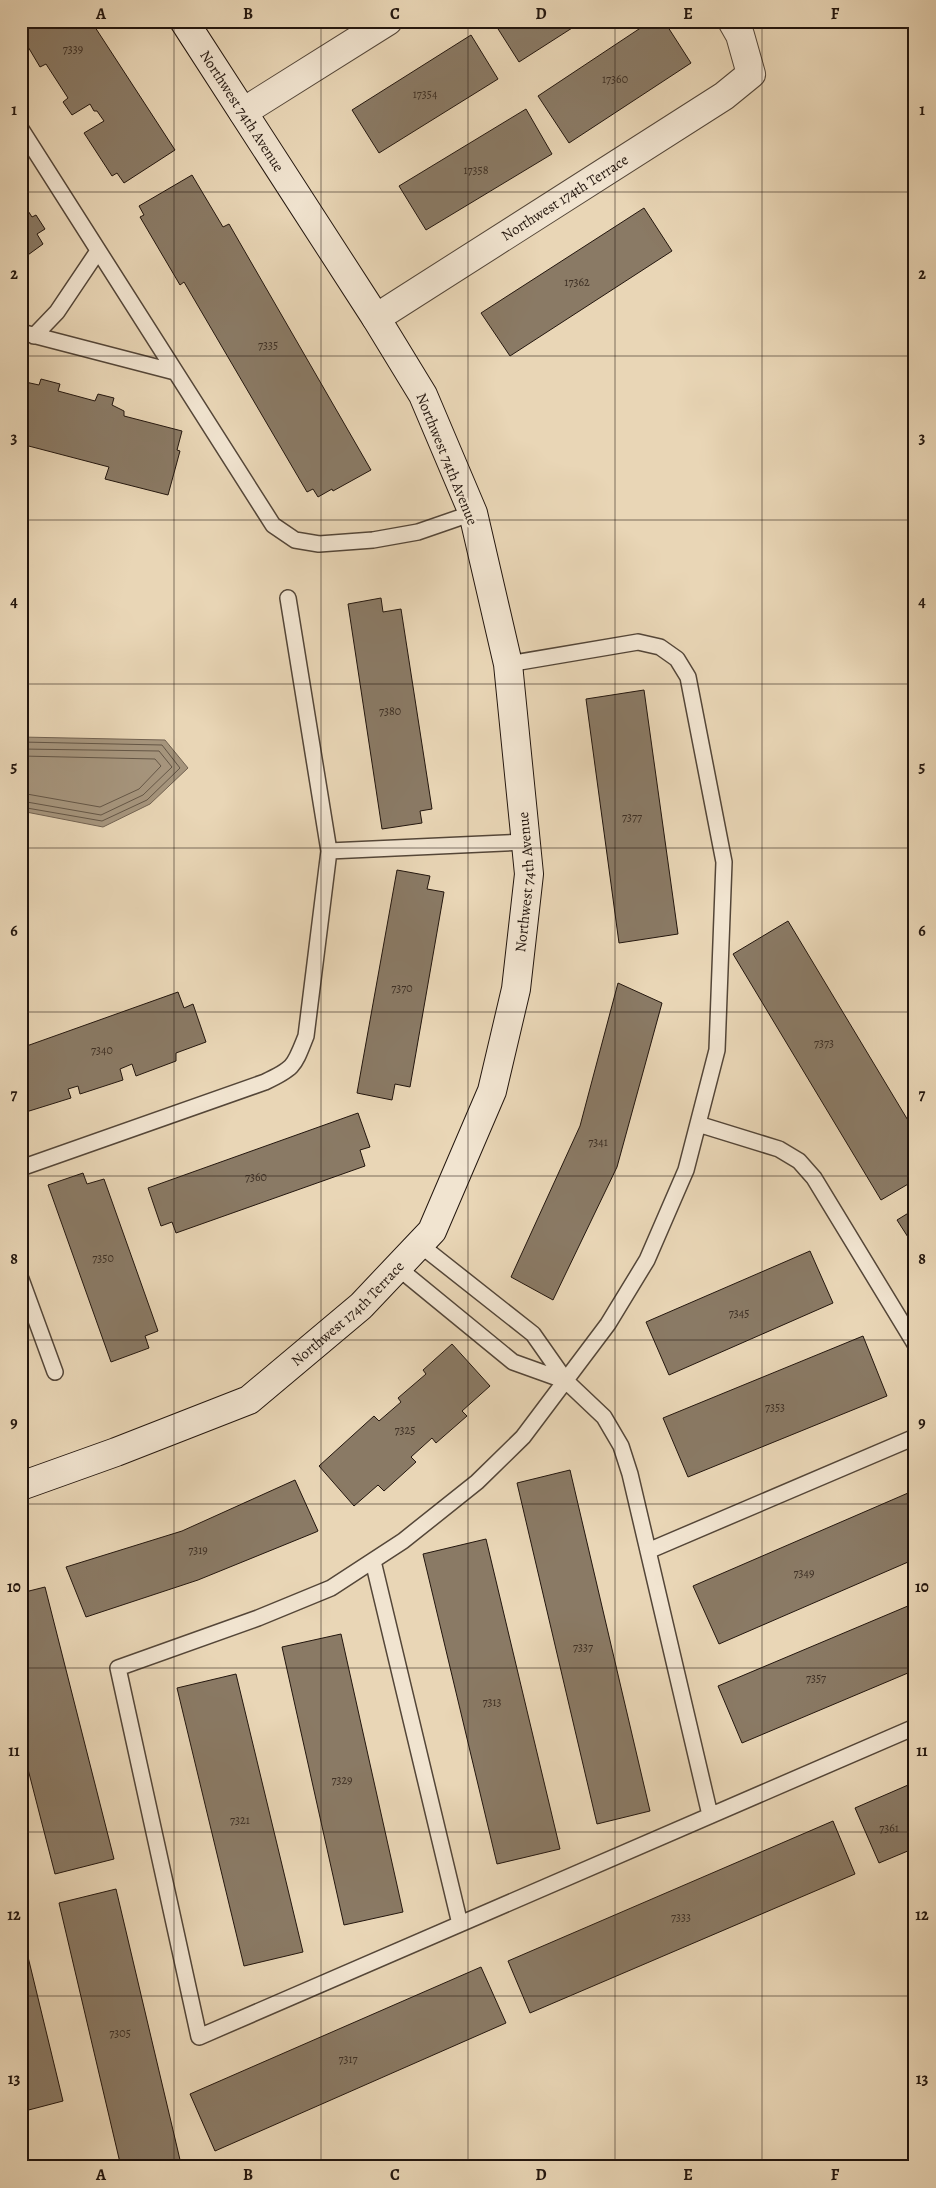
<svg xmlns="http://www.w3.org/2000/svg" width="936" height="2188" font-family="Alegreya,serif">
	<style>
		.water { fill: #a6957d; stroke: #726251 }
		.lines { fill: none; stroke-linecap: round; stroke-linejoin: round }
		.shore { stroke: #645646; stroke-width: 1 }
		.building { fill: #8a7a65; stroke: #23160e }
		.lane-casing { stroke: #544638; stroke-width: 18 }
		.street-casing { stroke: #544638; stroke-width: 30 }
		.secondary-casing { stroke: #23160e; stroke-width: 30 }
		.lane { stroke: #f1e4d0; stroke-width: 15 }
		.street { stroke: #f1e4d0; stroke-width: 28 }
		.secondary { stroke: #f1e4d0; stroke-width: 28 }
		.grid { fill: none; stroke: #23160e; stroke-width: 1; stroke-opacity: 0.55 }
		.labels { text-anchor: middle; stroke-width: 5; stroke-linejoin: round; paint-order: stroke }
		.number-label { font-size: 12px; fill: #3d2f24 }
		.street-label { font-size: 15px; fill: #23160e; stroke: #f1e4d0 }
		.neatline { fill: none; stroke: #23160e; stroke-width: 2 }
		.grid-label { font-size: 16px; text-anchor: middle; font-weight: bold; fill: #23160e }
	</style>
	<rect width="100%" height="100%" fill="#e9d6b6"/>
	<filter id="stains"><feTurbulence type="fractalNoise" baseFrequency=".004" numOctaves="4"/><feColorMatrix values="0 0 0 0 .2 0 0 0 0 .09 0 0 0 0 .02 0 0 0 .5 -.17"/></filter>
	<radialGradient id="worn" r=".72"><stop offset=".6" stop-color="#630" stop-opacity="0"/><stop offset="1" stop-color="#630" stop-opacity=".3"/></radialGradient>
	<path class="water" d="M21,737L165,740L188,768L150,804L103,827L21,811Z"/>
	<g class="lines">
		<path class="shore" d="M21,742L162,745L180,768L147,800L102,821L21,807
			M21,749L159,751L172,767L143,795L101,815L21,801
			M21,756L155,759L161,766L139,789L100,807L21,793"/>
	</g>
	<path class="building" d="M21,21H91L175,150L124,183L117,173L112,176L84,133L104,121L97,111H94L90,104L72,115L63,102L68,98L46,64L40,67L21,35Z
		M493,21H583L519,62Z
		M651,21H664L691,63L569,143L538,96Z
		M471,35L498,79L379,153L352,110Z
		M526,109L552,154L426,230L399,186Z
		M192,175L223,227L229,224L371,470L333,491L332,489L318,497L313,489L307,492L184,282L180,285L140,217L144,215L139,206Z
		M21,200L32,217L36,215L45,229L37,234L43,244L21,260Z
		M644,208L672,251L510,356L481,313Z
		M41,379L60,384L58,391L95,401L98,394L114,398L112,405L124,411V416L182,431L177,450L180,451L168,495L105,479L109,467L21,444V381L39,385Z
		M381,598L383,612L401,609L432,809L420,811L422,823L382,829L348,604Z
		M644,690L678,934L619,943L586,699Z
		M397,870L430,876L427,889L444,892L410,1087L395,1084L392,1100L357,1093Z
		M788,921L915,1132V1180L881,1200L733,954Z
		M618,983L662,1003L617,1167L553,1300L511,1277L580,1126Z
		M178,992L184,1008L193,1004L206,1042L176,1053V1061L136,1076L132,1064L120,1069L123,1080L80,1094L78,1086L68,1089L71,1098L26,1112L23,1107L21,1108V1048Z
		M358,1113L370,1147L360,1150L365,1166L176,1233L172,1222L161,1226L148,1188Z
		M83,1173L87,1184L104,1179L158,1331L145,1336L149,1348L111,1362L48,1185Z
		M915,1209V1248L897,1220Z
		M810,1251L833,1303L669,1375L646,1322Z
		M863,1336L887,1396L688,1477L663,1418Z
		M452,1344L490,1386L462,1411L467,1416L436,1443L432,1438L411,1457L416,1462L384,1491L378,1485L354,1506L319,1466L374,1416L379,1421L401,1402L398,1398L426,1374L423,1370Z
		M570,1470L650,1811L597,1824L517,1483Z
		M295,1480L318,1531L316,1532L198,1580L86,1617L66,1567L182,1531Z
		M915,1490V1559L719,1644L693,1586Z
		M486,1539L560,1849L497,1864L423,1554Z
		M45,1587L114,1859L55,1874L21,1742V1593Z
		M915,1603V1670L742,1743L718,1686Z
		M341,1634L403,1912L344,1925L282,1647Z
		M236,1674L303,1952L244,1966L177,1688Z
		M915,1782V1848L879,1863L855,1808Z
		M833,1821L855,1874L530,2013L508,1961Z
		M116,1889L181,2164L168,2167H121L59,1903Z
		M21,1928L63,2101L21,2112Z
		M481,1967L506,2023L215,2151L190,2094Z
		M61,2161L63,2167H44Z"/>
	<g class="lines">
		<defs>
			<path id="lane" d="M21,129L273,525L295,540L319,544L373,540L418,532L473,513
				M21,332L175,372
				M34,336L57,312L98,251
				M508,664L638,642L660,647L677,659L688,677L724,862L717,1050L686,1170L647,1260L608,1324L523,1437L477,1482L403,1541L331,1588L258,1618L118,1668L199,2037L915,1727
				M329,851L526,842
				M698,1124L779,1149L799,1161L814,1178L915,1344
				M21,1168L265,1082C295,1068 294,1066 306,1036L329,851L288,598
				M419,1244L533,1334L566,1381L604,1417L621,1446L630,1474L710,1815
				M397,1267L513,1362L566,1381
				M21,1279L55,1372
				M648,1551L915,1437
				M373,1561L460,1924"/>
			<g id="street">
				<path d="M243,112L388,21"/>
				<path id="s1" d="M376,318L724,96L751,74L740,35L732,21"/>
			</g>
			<g id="secondary">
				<path id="s2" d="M21,1486L116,1452L249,1400L361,1306L432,1231L492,1091L516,989L529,874L508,664L473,513L423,395L376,318L184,21"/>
			</g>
		</defs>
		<use href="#lane" class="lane-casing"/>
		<use href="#street" class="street-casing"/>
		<use href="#secondary" class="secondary-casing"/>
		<use href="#lane" class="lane"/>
		<use href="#street" class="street"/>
		<use href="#secondary" class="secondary"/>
	</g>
	<path class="grid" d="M174,21V2167M321,21V2167M468,21V2167M615,21V2167M762,21V2167M21,192H915M21,356H915M21,520H915M21,684H915M21,848H915M21,1012H915M21,1176H915M21,1340H915M21,1504H915M21,1668H915M21,1832H915M21,1996H915"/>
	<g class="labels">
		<g class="number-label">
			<text x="73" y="53">7339</text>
			<text x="615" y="83">17360</text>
			<text x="425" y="98">17354</text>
			<text x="476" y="174">17358</text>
			<text x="577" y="286">17362</text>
			<text x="268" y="349">7335</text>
			<text x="390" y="715">7380</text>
			<text x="632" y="821">7377</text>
			<text x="402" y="992">7370</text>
			<text x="824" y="1047">7373</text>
			<text x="102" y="1054">7340</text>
			<text x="598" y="1146">7341</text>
			<text x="256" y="1181">7360</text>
			<text x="103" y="1262">7350</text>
			<text x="739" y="1317">7345</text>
			<text x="775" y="1411">7353</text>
			<text x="405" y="1434">7325</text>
			<text x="198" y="1554">7319</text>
			<text x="804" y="1577">7349</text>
			<text x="583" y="1651">7337</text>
			<text x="816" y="1682">7357</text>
			<text x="492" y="1706">7313</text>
			<text x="342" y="1784">7329</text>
			<text x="240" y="1824">7321</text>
			<text x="889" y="1832">7361</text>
			<text x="681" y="1921">7333</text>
			<text x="120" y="2037">7305</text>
			<text x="348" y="2063">7317</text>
		</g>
		<g class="street-label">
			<text transform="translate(242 111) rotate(57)" y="5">Northwest 74th Avenue</text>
			<text dy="5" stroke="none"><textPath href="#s1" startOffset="224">Northwest 174th Terrace</textPath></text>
			<text transform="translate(447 459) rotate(68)" y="5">Northwest 74th Avenue</text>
			<text dy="5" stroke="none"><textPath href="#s2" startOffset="858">Northwest 74th Avenue</textPath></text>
			<text dy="5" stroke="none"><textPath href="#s2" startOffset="375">Northwest 174th Terrace</textPath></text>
		</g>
	</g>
	<rect width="936" height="2188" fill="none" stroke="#e9d6b6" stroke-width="55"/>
	<rect x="28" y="28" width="880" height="2132" class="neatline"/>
	<g class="grid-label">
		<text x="101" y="19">A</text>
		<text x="248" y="19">B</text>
		<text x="395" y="19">C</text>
		<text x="541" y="19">D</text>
		<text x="688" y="19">E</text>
		<text x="835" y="19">F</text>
		<text x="14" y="115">1</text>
		<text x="922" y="115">1</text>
		<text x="14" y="279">2</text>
		<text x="922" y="279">2</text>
		<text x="14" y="443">3</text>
		<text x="922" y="443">3</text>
		<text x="14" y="607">4</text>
		<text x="922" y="607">4</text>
		<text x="14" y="772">5</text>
		<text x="922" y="772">5</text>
		<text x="14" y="936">6</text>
		<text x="922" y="936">6</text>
		<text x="14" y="1100">7</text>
		<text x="922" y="1100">7</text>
		<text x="14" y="1264">8</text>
		<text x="922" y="1264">8</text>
		<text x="14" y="1428">9</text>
		<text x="922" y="1428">9</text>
		<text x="14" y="1592">10</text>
		<text x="922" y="1592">10</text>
		<text x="14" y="1756">11</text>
		<text x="922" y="1756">11</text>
		<text x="14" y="1920">12</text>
		<text x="922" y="1920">12</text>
		<text x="14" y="2084">13</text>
		<text x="922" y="2084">13</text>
		<text x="101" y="2180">A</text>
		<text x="248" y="2180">B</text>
		<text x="395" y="2180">C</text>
		<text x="541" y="2180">D</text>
		<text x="688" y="2180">E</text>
		<text x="835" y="2180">F</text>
	</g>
	<rect width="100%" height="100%" filter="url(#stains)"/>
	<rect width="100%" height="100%" fill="url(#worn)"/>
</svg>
